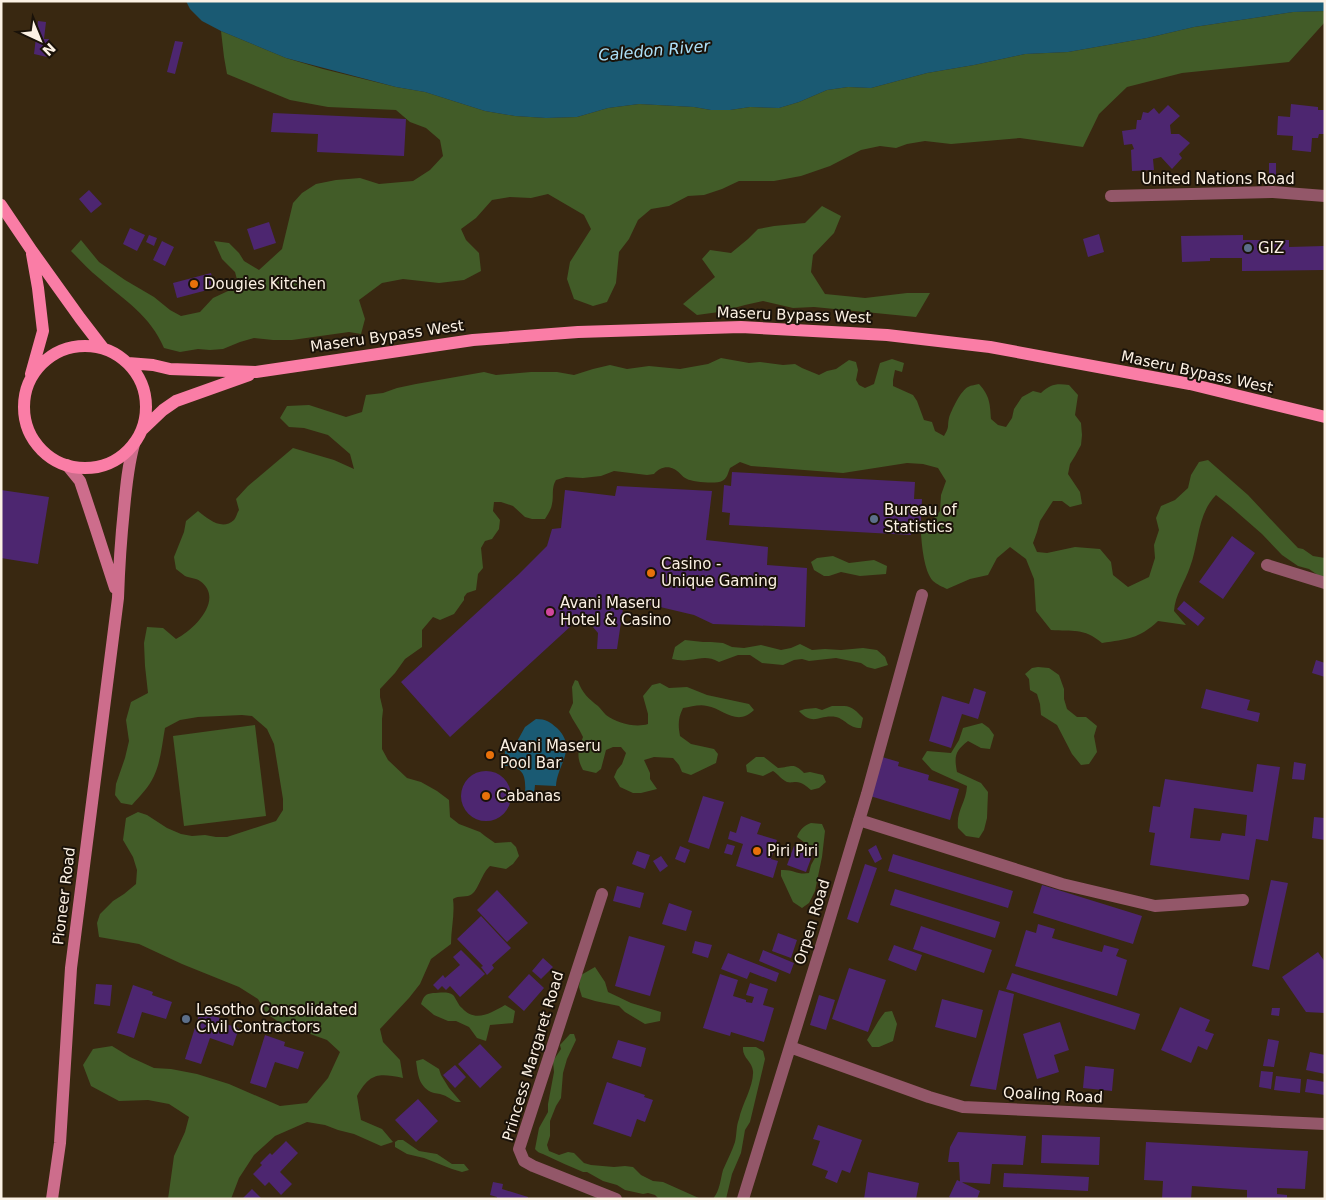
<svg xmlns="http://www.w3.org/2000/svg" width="1326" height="1200" font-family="'DejaVu Sans',sans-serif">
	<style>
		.green { fill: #425c28 }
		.water { fill: #1a5a73 }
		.building { fill: #4d2670; fill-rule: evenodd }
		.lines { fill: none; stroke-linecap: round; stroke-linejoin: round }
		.street { stroke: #935769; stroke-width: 12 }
		.secondary { stroke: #cd6d8c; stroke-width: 12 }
		.primary { stroke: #fa7da6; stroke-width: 12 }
		.service-dot { fill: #5c6f8a; stroke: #1a1209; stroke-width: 2 }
		.food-dot { fill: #e8710a; stroke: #1a1209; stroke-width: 2 }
		.hotel-dot { fill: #d1479c; stroke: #1a1209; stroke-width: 2 }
		.labels { text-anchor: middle; stroke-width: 4; stroke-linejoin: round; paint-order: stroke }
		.street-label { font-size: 15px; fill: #fcf1e4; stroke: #1a1209 }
		.poi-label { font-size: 15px; fill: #fcf1e4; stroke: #1a1209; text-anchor: start }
		.water-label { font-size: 16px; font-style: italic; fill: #ade0f8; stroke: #1a1209 }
	</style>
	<rect width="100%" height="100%" fill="#392811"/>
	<path class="green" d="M1325,11V22L1289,62L1182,73L1127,87L1099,114L1083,147L1020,138L951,144L925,141L907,144L896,148L880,146L861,150L830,166L801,176L774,181H739L722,189L704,195L688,196L669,206L651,209L638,220L629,239L619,252L616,283L607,302L593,306L574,299L567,279L570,262L591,229L584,215L548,194L531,198L510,197L492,200L476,218L461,229L466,240L479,253L481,271L464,280L439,283L403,279L382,283L359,300L365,319L361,334L349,332L292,340H273L254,338L240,342L223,349L210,350L198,349L180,352L164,348C150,315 125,301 99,278C89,270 80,260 71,251L81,240L99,262L125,280L154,297L170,310L181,316L200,312L213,298L228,291H240L235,272L222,259L214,241L229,243L239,253L244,261L259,270L282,249L293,203L302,193L316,184L336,180L360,178L379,184L413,181L430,170L443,156L440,140L426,128L410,122L396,110L328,107L290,100L227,74L224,57L221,31L286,58L323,69L396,87L425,92L485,111L515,116L546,118L577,117L608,108L639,104L694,107L711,110H730L750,107L779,108L799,102L827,90L848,87L871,88L927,73L974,65L1025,54L1068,52L1147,38L1194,27L1293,12Z
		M822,206L841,216L834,233L813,255L811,272L825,294L865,298L907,293H930L916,317L814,307L793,308L763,301L745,305L719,312L697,315L683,304L715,277L702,259L710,250L731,253L748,239L758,229L774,226L805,223Z
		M721,358L749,363L760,362L783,365L795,364L802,368L819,375L827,371L836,369L849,360L856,362L858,370L856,380L859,385L865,388L874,384L880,363L892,359L904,363L902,372L895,370L893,380V386L913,395L917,401L924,420L932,422L935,431L944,436C950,426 947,427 949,418C951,411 961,390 968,387C971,385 976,385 979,384C990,396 990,404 991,419L998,425L1006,427L1012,418L1014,409L1022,397L1033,391L1041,393C1050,384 1057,383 1069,385L1078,395L1075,415L1081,423L1082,435L1081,445L1075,456L1070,464L1068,474L1080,492L1082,504L1070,507L1062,501H1053L1040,521L1037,532L1033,543L1037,552L1047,553L1075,547L1100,549L1111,562L1113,575L1128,587L1149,577L1155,558L1154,545L1159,530L1156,518L1161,506L1175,500L1188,488L1191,475L1199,462L1208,460L1248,495L1277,526L1298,548L1303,549L1313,556L1325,558V580L1309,569L1298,566L1282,555L1262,534L1230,506L1216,495C1197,514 1199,544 1190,567C1185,582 1175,595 1174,611L1186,625L1158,621C1139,639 1127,639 1102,643C1083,627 1073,632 1051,630L1036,611L1034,579L1026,559L1010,547L997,558L988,575L970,579L947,589C943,587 936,584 933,581C924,571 922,546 921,534L940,511L941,495L946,481L938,468L923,464L907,463L843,473L751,466L740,462L730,468C728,473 727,479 722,481C717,484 692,482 687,479C682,477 679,471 674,469C667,465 659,468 654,474L647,475L614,471L601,476L583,478L566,477L556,480C551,488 554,496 552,504C551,510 548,514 545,519H532L525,517L513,506L501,502H494L493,511L500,520L499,529L492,539L485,541L481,548L483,568L478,574L476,590L467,593L464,597V600L454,614L440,620L433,617L422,630V647L405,659L395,673L380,689V697L383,710L382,719V749L388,760L407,778L421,782L437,791L449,800L450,817L459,824L480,832L485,836L495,843L511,842L516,847L519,856L513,864L506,869L490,866C482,873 478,890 472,894C467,898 459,895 453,899C455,914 451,929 451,944L431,959L420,984L409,998L380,1029L383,1042L400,1060L403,1078C378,1073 370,1073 357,1096L361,1120L382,1129L393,1142L381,1146L354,1134L338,1130L325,1125L307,1122L275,1136L254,1155L239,1178L231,1199H168L174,1156L185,1132L189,1117L169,1104L148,1100L119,1101L91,1086L83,1065L93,1049L112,1046L130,1057L154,1068L171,1069L197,1074L229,1084L280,1106L307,1103L328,1078L340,1052L327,1040L280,1023L266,1013L258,999L239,987L182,964L139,944L99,937L97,923L100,914L113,901L124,894L136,884L137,870L133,857L123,840L126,818L138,812L147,815L167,828L181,834L192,836L205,835L216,837H227L276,821L283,810V799L274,744L267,729L252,716L242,715L198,717L180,720L165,728C162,744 161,761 154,776C149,787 140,796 132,805L121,803L115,795L116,784L125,758L129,741L126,720L131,702L148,693L145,666L144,643L147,627L163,628L176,639C194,630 225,599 200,581C196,578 190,578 185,576C182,574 179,571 176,569L174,557L184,532L186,521L198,511C208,519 222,531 234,520C236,518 237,513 239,510L236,499L248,486L293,448L334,460L354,469L350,454L328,435L304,428L289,427L280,418L287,406L309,405L346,417L362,412L366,395L383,393L397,388L416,384L484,372L496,375L531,372H557L574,375L593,369L610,365L627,369L649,366L680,369L708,364Z
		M833,556L849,563L874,560L887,566L886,574L860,576L841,572L829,576H824L814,570L811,562L817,558Z
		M685,640L703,642H711L723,643L732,647L744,648L761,645L781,650L791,648L800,644L812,650L825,649L841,650L863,648L877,650L885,657L888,665L875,669L867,667L861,663L836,658L809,661L802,659L794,660L783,665L762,663L750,655H738L719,662C706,655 701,659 688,660C683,661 677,660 672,659L675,647Z
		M1038,667L1049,668L1059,675L1064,689V699L1067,709L1077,717H1086L1097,726L1094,736L1097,752L1089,764L1081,765L1072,754L1057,725L1041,715L1040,704L1037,694L1030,690L1029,679L1025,674L1032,668Z
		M575,680L578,681C582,693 589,699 598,706C601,709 603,712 606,715C617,723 635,728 648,724V714L643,696L652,685L660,683L669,688L687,687L707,695L749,704L754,710C737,727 724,709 707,706C699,704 691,707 683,708C678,718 678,725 680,736L691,744L714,749L718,754L716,763L691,775L682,772L679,765L673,758L654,757L644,760L650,773V779L657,789L641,793H633L620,787L614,777L617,770L622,764L626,753L621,747H613L606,750L601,769L596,773L583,770C576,757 578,751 583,737C579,728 573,721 569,712L573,703L572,687Z
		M832,706C849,706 850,704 863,718L861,728C848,728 847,720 836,717C819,714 814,727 799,711L805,709L816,708L822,710Z
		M982,723L989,728L994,735L990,749L981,748L968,741C955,751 954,756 957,772L981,783L988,792L987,818L984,830L979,838L966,836L958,828C956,811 966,803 967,786L932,770L922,759L927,751L951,753L959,740L963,728Z
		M255,725L266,816L184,826L173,736Z
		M756,757H764L778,768C792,767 793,762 804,773L810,772L823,775L826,782L819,788L811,790C806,786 802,782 796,782C792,782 791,783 787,782C782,780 778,774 773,771L763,776L747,772L746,765Z
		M811,823L822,824L825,831L822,857L815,891L809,903L802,908L793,902L781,876V870C793,869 797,875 809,873L811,865L817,854L812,848L797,837C799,831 804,825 811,823Z
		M595,967L605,982L608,992L631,1003L661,1012L660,1021L645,1024L625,1012L619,1006L595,1001L582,997L579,987L581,975Z
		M433,993C439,993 448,991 453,995C456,998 458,1005 462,1008C475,1023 491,1013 505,1005L515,1011L513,1023L490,1025L486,1041L477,1038L469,1027L456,1021H448L434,1015L421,1004C424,996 425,994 433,993Z
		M892,1011L897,1024L893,1041L879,1047H872L867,1040C873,1031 878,1020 885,1012Z
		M570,1034H574L576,1040L567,1059L563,1073L561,1098L556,1106L550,1121V1136L547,1145L549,1151L559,1155L568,1152L574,1153L584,1163L591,1165L614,1167L625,1166L633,1167L641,1175L653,1181L663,1182L701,1199H659L655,1195L648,1193L643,1194L625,1190L617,1185L603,1181L587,1172H583C571,1167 558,1161 545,1155C541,1153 538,1153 535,1149L539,1128L548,1112V1104L554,1072L553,1061L561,1049L560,1045Z
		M743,1047H756L763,1051L765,1059L750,1122L745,1130L741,1153L732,1174L726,1199H713C720,1190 720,1181 723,1170C727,1161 732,1151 735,1142C737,1134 736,1126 739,1119C742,1104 754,1086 753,1071C752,1061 742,1058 743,1047Z
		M423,1059L439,1069L441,1075L449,1088L461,1102C453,1103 450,1097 443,1095C439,1093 435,1094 431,1092C418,1085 418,1074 416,1061Z
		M398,1140H403L419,1151L437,1154L452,1164H464L469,1170L462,1172L452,1169L424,1158L407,1154L395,1147V1142Z"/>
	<path class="water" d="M186,1H1325V11L1293,12L1194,27L1147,38L1068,52L1025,54L974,65L927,73L871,88L848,87L827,90L799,102L779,108L750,107L730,110H711L694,107L639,104L608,108L577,117L546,118L515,116L485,111L425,92L396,87L286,58L221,31L202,21L190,9Z
		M536,719C546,719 550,722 557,728C578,749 557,764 556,786L535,785L534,795H525C526,777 525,766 504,766L505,751L514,747L525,727Z"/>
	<path class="building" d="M38,21L46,22L44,39H49L47,57L34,54Z
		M175,41L183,42L175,74L167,72Z
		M1291,104L1318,107V110H1325V134H1319L1318,138H1312L1311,152L1292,150L1293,136L1277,135L1278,116L1290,117Z
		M1168,105L1180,116L1170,125L1171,134H1179L1190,143L1179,154L1182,158L1172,169L1161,157L1153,159L1154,170L1132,171L1131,150L1134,149L1132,144L1124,145L1122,131L1136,129L1137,120H1141L1143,112L1148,113L1154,108L1159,114Z
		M273,113L406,119L404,156L317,152L318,134L271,132Z
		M1269,163H1276V175H1269Z
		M89,190L102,204L91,213L79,199Z
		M269,222L276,243L254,250L247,229Z
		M130,228L145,235L137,251L123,244Z
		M1099,234L1104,252L1088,257L1083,239Z
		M149,235L157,238L154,246L146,242Z
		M1243,235V240H1289V247L1324,246V270L1242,271V258H1210V261L1182,262L1181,236Z
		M162,241L174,247L165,266L153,260Z
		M211,273L215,288L177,298L173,283Z
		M732,472L915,482L914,499H922L921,521L912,520L911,535L729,525L730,513L722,512L724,485L731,486Z
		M617,486L712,491L706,540L768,547L767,565L807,568L805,627L713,624L694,615L656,606L624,602L617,649H597L598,633L583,615L450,737L401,682L519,574L547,546L552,529L561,528L565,490L615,496Z
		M1,490L49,497L38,564L1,558Z
		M1232,536L1255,553L1223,599L1199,582Z
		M1184,601L1205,618L1198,626L1177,609Z
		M1316,660L1325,663V677L1312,673Z
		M974,688L986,692L978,719L962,714L951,748L929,741L942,696L969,704Z
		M1206,689L1250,700L1247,710L1260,713L1258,722L1201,708Z
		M882,757L899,762L898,766L929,775L928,780L959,789L950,820L870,796Z
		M1294,762L1306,764L1304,780L1292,779Z
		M1257,764L1280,767L1268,841L1256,839L1249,880L1150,865L1155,833L1149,832L1153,806L1160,807L1165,779L1253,792ZM1194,808L1247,815L1245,836L1222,833L1220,841L1190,838Z
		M461 796a25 25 0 1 1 50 0a25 25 0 1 1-50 0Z
		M703,796L724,802L709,849L688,842Z
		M741,816L761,823L757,834L777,840L771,859L778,861L773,878L736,866L743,844L728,839L730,831L736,833Z
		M1314,817L1325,818V840L1312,838Z
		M727,844L735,846L732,855L724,853Z
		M876,845L882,859L875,863L868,850Z
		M680,846L690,850L685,863L675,859Z
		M794,846L813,853L806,872L787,865Z
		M637,851L650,855L645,869L632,864Z
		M893,854L1013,891L1008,908L888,871Z
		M661,856L668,866L660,872L653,861Z
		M865,864L877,868L858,923L847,919Z
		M1271,880L1288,883L1269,970L1252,966Z
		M1042,885L1142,916L1133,944L1033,913Z
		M617,886L644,893L640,908L613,901Z
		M895,889L1000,922L995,938L890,905Z
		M497,890L528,923L507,942L477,910Z
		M669,903L692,911L686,931L662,924Z
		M481,916L511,948L492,965L494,968L487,975L481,967L483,966L457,939Z
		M1038,924L1055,929L1052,938L1102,952L1104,945L1119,949L1116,956L1127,960L1117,996L1015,966L1026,930L1036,933Z
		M921,926L992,950L984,973L913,949Z
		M778,933L797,940L791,958L772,951Z
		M629,936L665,946L650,996L615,986Z
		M695,941L712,945L708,958L692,953Z
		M894,945L922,955L916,971L888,960Z
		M461,950L485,974L460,997L450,986L446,990L442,986L438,990L433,985L443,975L445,978L460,965L453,957Z
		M763,950L794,963L790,974L759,961Z
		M1318,952L1325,962V1013L1306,1012L1282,977Z
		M728,953L779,973L776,982L750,972L747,979L721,969Z
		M543,958L553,967L541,979L532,971Z
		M849,968L886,980L868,1032L832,1019Z
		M1012,973L1140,1014L1135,1030L1006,989Z
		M529,974L544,988L524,1011L508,997Z
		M720,974L738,980L733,996L746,1000V1002L752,1003L754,997L746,995L750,983L768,989L763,1005L774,1008L764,1042L731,1032L730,1036L703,1028Z
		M96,984L112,985L110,1006L94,1004Z
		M133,985L153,992L152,995L172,1002L166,1019L142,1012L134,1038L117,1033Z
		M999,990L1014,994L996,1090L970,1086Z
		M819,995L835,1000L826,1030L810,1025Z
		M942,999L983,1010L976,1038L935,1027Z
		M1180,1007L1210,1020L1205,1031L1214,1034L1207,1050L1198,1046L1191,1063L1161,1050Z
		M1272,1008H1280L1279,1016L1271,1015Z
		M200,1012L220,1018L219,1022L239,1028L233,1046L210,1038L201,1064L185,1059Z
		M1060,1022L1069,1050L1054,1055L1059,1072L1037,1079L1023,1034Z
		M265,1035L285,1042L284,1046L304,1052L298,1069L275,1062L266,1088L250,1083Z
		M1268,1039L1279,1041L1274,1067L1263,1066Z
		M618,1040L646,1048L641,1067L612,1058Z
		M480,1044L502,1067L480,1088L458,1064Z
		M1310,1052L1325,1055V1074L1306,1070Z
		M455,1065L466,1077L455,1088L443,1075Z
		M1085,1066L1114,1069L1112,1091L1083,1088Z
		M1261,1071L1273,1072L1271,1089L1259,1087Z
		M1276,1076L1301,1079L1300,1093L1274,1090Z
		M1307,1079L1325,1082V1095L1305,1092Z
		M607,1082L645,1095L644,1097L653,1100L645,1122L637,1119L631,1137L593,1124Z
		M418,1099L438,1121L416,1142L395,1120Z
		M818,1125L862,1140L850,1173L842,1170L837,1183L825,1178L828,1171L812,1165L820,1141L813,1139Z
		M958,1132L1026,1136L1023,1165L992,1164L990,1184L960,1182L959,1162H948L950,1147Z
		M1042,1135L1100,1137L1099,1165L1041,1163Z
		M286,1141L298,1153L280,1172L292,1184L281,1195L269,1182L265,1186L253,1174L262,1165L260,1163L270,1153L272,1155Z
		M1146,1142L1308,1151L1305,1189L1277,1188V1194L1287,1195V1199H1247V1190L1192,1186L1191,1199H1162L1163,1181L1144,1180Z
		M868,1172L919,1183L916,1199H864Z
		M1004,1173L1089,1177L1088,1191L1003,1187Z
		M957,1180L980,1191L977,1199H953L949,1197Z
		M493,1182L503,1184L502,1189L528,1197V1199H497V1197L490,1195Z
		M252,1189L262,1199H242Z"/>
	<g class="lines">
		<path class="street" d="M1111,196L1273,192L1325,196
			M1267,565L1325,583
			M859,820L1062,884L1155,906L1243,900
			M602,894L519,1149L524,1161L533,1166L616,1199
			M790,1047L929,1097L963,1107L1325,1124
			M743,1199L824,937L867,794L922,595"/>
		<path class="secondary" d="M67,465L80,481L94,523L115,588
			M52,1199L60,1143L71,968L118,598C119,568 121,538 124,509C126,487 128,465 134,444"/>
		<path class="primary" d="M1,205L32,251L80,318L103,348
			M24 407a61 61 0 1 1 122 0a61 61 0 1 1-122 0Z
			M128,363L153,365L170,369L256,372L473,340L578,332L741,327L887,335L990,347L1190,384L1325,417
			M31,374L43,331L38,288L32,254
			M142,430L163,410L176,401L249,375"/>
	</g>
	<g class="service-dot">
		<circle cx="1248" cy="248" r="5"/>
		<circle cx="874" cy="519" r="5"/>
		<circle cx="186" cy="1019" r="5"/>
	</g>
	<g class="food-dot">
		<circle cx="194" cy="284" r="5"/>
		<circle cx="651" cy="573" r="5"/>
		<circle cx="490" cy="755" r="5"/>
		<circle cx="486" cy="796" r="5"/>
		<circle cx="757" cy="851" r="5"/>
	</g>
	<circle class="hotel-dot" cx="550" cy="612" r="5"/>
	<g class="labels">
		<g class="street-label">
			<text x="1218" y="184">United Nations Road</text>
			<text transform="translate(794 315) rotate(2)" y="5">Maseru Bypass West</text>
			<text transform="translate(387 336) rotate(-8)" y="5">Maseru Bypass West</text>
			<text transform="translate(1197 372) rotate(12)" y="5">Maseru Bypass West</text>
			<text transform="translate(64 896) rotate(-83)" y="5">Pioneer Road</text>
			<text transform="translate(812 922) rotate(-73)" y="5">Orpen Road</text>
			<text transform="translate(533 1056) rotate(-73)" y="5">Princess Margaret Road</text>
			<text transform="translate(1053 1095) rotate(3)" y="5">Qoaling Road</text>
		</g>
		<g class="poi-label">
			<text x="1258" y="253">GIZ</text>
			<text x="204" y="289">Dougies Kitchen</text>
			<text x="884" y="515">Bureau of<tspan x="884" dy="17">Statistics</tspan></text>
			<text x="661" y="569">Casino -<tspan x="661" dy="17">Unique Gaming</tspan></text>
			<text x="560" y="608">Avani Maseru<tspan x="560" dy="17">Hotel &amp; Casino</tspan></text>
			<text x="500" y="751">Avani Maseru<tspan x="500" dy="17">Pool Bar</tspan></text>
			<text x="496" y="801">Cabanas</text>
			<text x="767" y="856">Piri Piri</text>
			<text x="196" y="1015">Lesotho Consolidated<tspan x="196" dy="17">Civil Contractors</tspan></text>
		</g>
		<g class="water-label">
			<text transform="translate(654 50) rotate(-5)" y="6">Caledon River</text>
		</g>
	</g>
	<rect width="1326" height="1200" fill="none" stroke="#fcf1e4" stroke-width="5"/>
	<g transform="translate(40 40) rotate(136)" stroke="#1a1209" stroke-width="4" paint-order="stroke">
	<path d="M0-4L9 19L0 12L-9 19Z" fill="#fcf1e4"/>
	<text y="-8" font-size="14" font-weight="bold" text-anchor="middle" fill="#fcf1e4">N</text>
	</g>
</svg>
